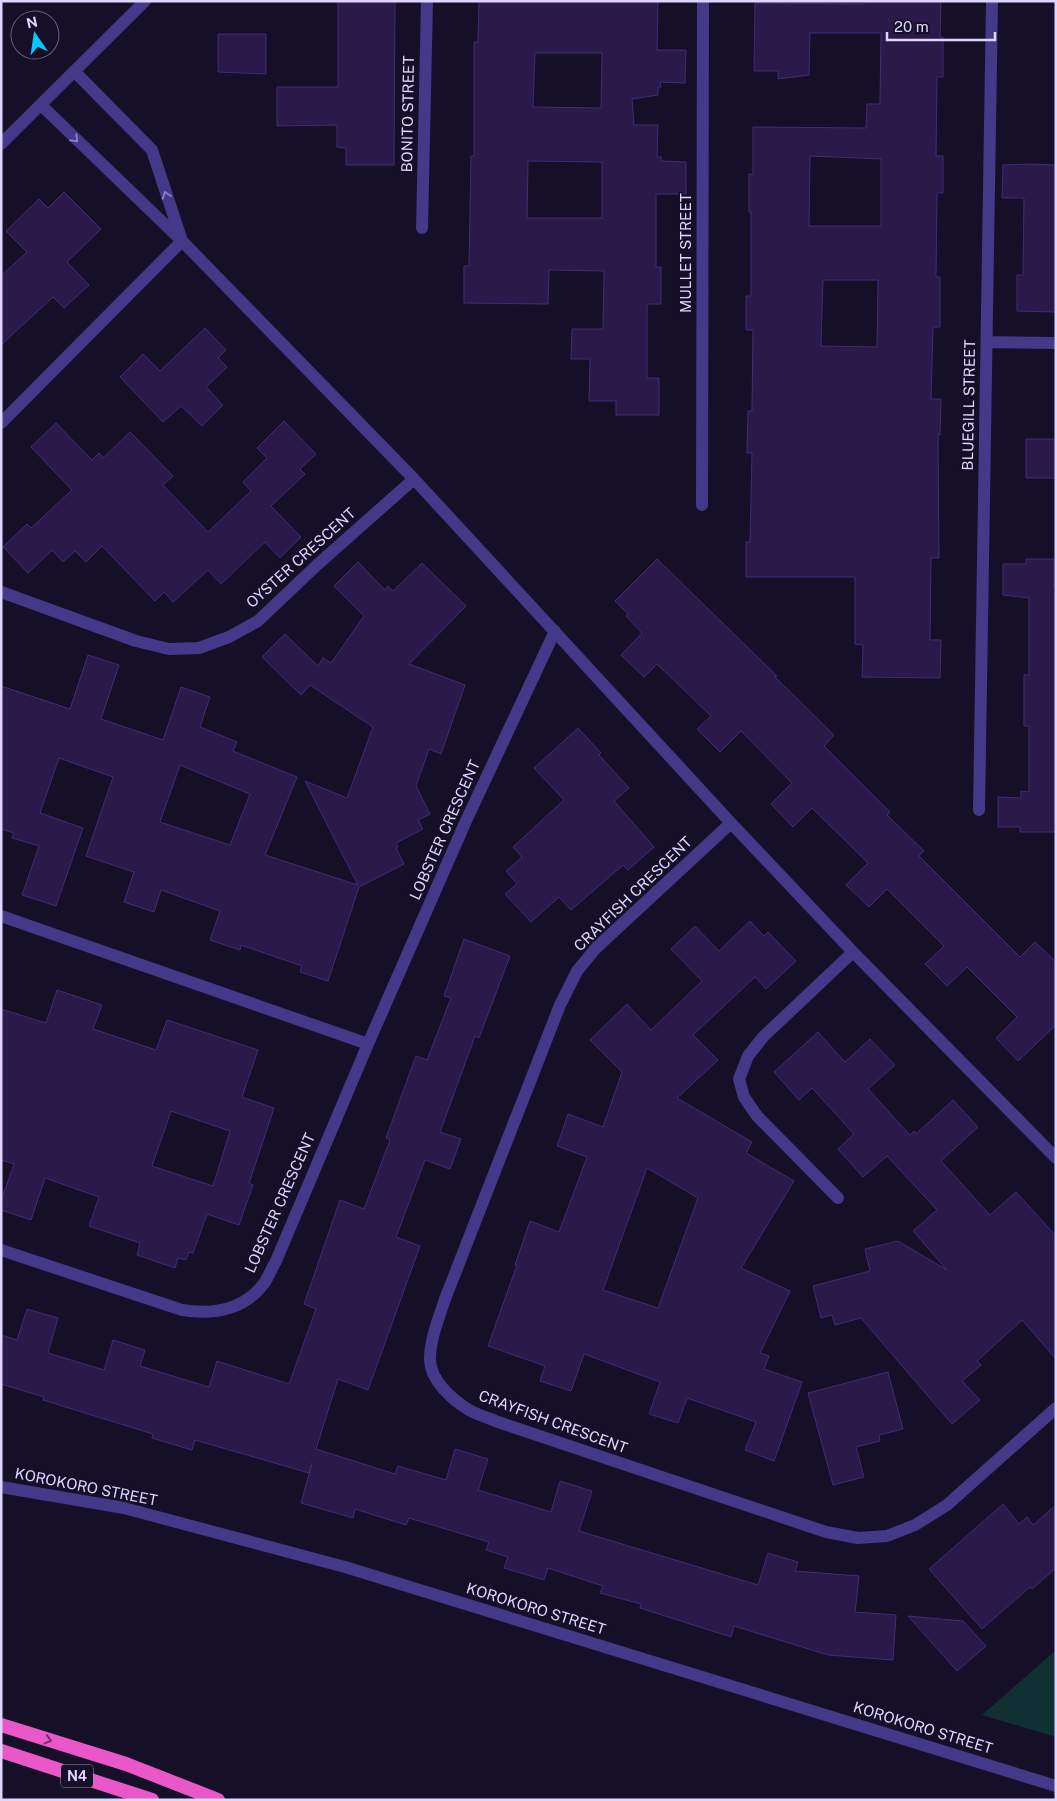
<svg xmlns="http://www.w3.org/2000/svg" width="1057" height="1801" font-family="'Public Sans',sans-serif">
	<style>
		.green { fill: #113033 }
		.building { fill: #291a4a; stroke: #432b77; fill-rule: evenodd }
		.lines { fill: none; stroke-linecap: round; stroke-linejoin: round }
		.minor { stroke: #443889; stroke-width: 12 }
		.trunk { stroke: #ea57c8; stroke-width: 14 }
		.oneway { stroke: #8a7fbe }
		.oneway2 { stroke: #752f70 }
		.labels { text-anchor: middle; stroke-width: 4; stroke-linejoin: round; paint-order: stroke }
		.shield { fill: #160f28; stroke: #a39abe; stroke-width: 1 }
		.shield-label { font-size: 14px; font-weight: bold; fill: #dfd6ff }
		.street-label { font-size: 15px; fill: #dfd6ff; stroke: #160f28 }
	</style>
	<rect width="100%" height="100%" fill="#160f28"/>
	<path class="green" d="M1056,1650V1737L982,1715Z"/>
	<path class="building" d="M338,1H395L394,165H346V148L337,147V125L277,126V87H338Z
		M479,1H658L657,50H686L685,83L660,82L661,87H658V95L632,99L634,125H658L657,157H661V161L686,162V194H656V267H661V304H647V378H659V415H616V401H589L590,359H571L572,329H603L604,271L549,270L548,304L464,303V266H469L471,156H474V42H478ZM535,53H602L601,108L533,107ZM528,161L602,162V218H527Z
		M864,1H941L940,37H943V77H937L936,156H943V193H937L936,277H940V327H933L931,399H941L940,435L938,434L939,558H931L930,640H941L940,678L862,677L863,645L855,644V577H746V542H750L752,453H747L748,411H752L753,330H746V296H751V212H749V174H753V127L866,128L867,104H880L881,33H810L809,75L778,79V71H754L755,3L864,4ZM810,156L881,159V226H809ZM823,280H878L877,347L821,346Z
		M218,34H266V74L218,72Z
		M1028,164L1056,165V312L1017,311V275H1023L1024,198H1002L1003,165Z
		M64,192L101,229L67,262L89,285L64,308L53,297L1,345V276L27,252L6,231L39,199L48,208Z
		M205,328L226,350L218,358L227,367L206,387L223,405L202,426L181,406L163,422L120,377L143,354L160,371Z
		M284,421L316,454L300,469L305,474L271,506L301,537L280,558L265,542L221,584L208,570L173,602L164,592L155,601L102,546L86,562L75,551L63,562L52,550L28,573L3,547L27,524L31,528L72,490L31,447L56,423L92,460L99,453L103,458L130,432L173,476L163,485L208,532L251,491L243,482L267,458L257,448Z
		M1026,439H1056V478H1026Z
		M657,559L777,676H774L834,735L824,746L890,812L887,815L924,851L919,856L1020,957L1035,942L1056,962V1025L1018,1061L996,1038L1017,1017L967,967L947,986L925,964L944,946L887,889L869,907L846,885L868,863L812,808L793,827L771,804L792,783L741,731L720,752L697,729L711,716L657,664L644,677L621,655L642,633L626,616L628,614L615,601Z
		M1026,559H1054V587H1056V832H1020V827H998V797L1021,798V791L1029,792V726H1024V675H1029V598L1003,595V564H1026Z
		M358,562L385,590L388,586L393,591L422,563L466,606L409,664L465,685L441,754L429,749L416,786L430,814L418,820L423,829L396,843L398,847L396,848L404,864L359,887L328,981L300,972L302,966L241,945L240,950L210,940L220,911L161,890L154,912L124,902L134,872L86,856L113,777L59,758L40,813L83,828L56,906L22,895L39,846L12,838L14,833L1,829V686L70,709L88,655L119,665L101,719L163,740L181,687L210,697L200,727L237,742L233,751L297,777L265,855L358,885L305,781L347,798L373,727L310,685L301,695L262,657L285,634L318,666L323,658L331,663L364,616L334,586ZM180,765L250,794L230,845L160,822Z
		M578,728L601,753L599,755L629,788L614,801L654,847L628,870L623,865L571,910L559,897L531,922L505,894L517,884L506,871L522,857L513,847L564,800L534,768Z
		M750,921L764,936L768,932L796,961L766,989L755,977L693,1035L718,1060L677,1098L752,1142L746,1153L794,1181L741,1268L790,1291L760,1353L769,1356L764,1369L802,1382L774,1461L745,1450L756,1422L687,1398L678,1423L649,1414L660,1382L584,1354L571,1391L540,1381L545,1366L488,1346L517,1265H515L530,1221L559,1232L587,1157L557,1146L568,1114L603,1127L622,1072L590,1040L627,1004L651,1030L702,981L671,949L695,926L719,951ZM647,1168L698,1198L658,1308L603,1290Z
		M464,939L510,956L479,1038L475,1036L440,1132L461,1139L450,1169L425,1160L396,1237L420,1246L368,1390L338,1379L316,1449L395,1474L398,1466L446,1480L455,1449L488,1459L478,1490L551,1512L560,1481L592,1491L579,1531L758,1585L768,1553L798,1562L795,1571L859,1576L855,1612L896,1615L893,1660L828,1655L734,1626L731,1637L640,1608L641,1604L600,1593L603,1586L548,1568L544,1580L504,1568L508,1557L486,1550L489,1542L409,1518L406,1525L355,1509L353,1518L301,1503L312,1463L309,1473L195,1440L192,1450L152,1438L153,1434L43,1400L44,1397L1,1384V1335L17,1340L27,1309L58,1318L48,1353L104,1370L113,1340L145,1350L140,1366L209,1387L217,1361L289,1384L316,1309L304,1304L340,1200L364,1209L390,1140L386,1138L416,1056L427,1060L451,998L444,996Z
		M57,990L102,1005L93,1029L156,1050L167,1020L258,1050L242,1097L274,1108L249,1183L253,1185L239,1225L207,1214L193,1253L189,1252L186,1260L178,1258L175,1268L137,1255L140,1243L89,1226L99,1197L45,1178L31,1220L1,1210V1201L14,1164L1,1160V1009L46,1023ZM171,1111L230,1131L213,1186L152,1166Z
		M818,1032L845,1062L870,1039L895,1065L868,1089L910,1135L914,1131L916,1134L953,1100L978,1127L941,1161L990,1215L1016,1192L1056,1236V1359L1022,1320L977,1361L981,1365L962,1381L980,1400L952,1424L861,1318L835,1325L832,1315L821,1318L813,1286L870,1271L865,1249L898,1241L947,1270L913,1231L937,1210L887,1156L863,1177L838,1149L854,1134L812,1088L799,1100L774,1072Z
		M888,1372L903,1429L879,1435L880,1441L856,1447L864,1477L833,1485L808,1393Z
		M1003,1504L1019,1524L1027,1517L1033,1525L1056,1505V1568L1032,1589L1030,1587L982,1629L929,1569Z
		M908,1616L963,1621L986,1646L957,1671Z"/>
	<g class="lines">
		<path class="minor" d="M75,72L152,150L181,238
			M41,105L182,241L414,479L731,823L853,952L1056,1158
			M1,144L145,1
			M422,228L427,1
			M987,342L1056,343
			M1,423L182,241
			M702,505L703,1
			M1,592L136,641L169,649L199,648L229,637L258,621L317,565L414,479
			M979,810L992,1
			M731,823L596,948L577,971L560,1005L445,1299C439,1318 430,1339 430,1359C430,1381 453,1400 469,1410C478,1415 489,1418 498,1422L826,1532L858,1538L887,1536L915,1525L947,1505L1056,1408
			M1,916L368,1044
			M838,1198L757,1116L744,1097L739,1079L748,1056L763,1037L853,952
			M1,1250L182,1310C214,1315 245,1310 265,1282C269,1275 272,1268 276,1261L368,1044L465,823L555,631
			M1,1487L124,1508L345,1567L1056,1786"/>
		<path class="trunk" d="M1,1725L126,1764L218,1800
			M1,1751L152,1800"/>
	</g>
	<defs><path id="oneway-chevron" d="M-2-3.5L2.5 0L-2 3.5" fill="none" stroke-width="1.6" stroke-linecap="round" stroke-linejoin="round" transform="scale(1.25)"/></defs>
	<g class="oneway">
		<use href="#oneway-chevron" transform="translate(75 139) rotate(45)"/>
		<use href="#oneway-chevron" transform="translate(166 195) rotate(-108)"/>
	</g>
	<use class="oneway2" href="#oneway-chevron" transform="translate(48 1740) rotate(17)"/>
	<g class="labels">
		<rect class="shield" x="61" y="1764.5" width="32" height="23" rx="4"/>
		<g class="shield-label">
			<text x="77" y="1781">N4</text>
		</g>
		<g class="street-label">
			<text transform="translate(408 114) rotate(-89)" y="5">BONITO STREET</text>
			<text transform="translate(686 253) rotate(-90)" y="5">MULLET STREET</text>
			<text transform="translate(969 405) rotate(-89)" y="5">BLUEGILL STREET</text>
			<text transform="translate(301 558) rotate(-42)" y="5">OYSTER CRESCENT</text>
			<text transform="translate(445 830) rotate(-66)" y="5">LOBSTER CRESCENT</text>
			<text transform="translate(633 894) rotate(-44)" y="5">CRAYFISH CRESCENT</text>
			<text transform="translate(280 1203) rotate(-66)" y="5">LOBSTER CRESCENT</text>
			<text transform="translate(553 1422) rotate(20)" y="5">CRAYFISH CRESCENT</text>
			<text transform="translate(86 1487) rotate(11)" y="5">KOROKORO STREET</text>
			<text transform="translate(536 1609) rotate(17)" y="5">KOROKORO STREET</text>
			<text transform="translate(923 1728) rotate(17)" y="5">KOROKORO STREET</text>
		</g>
	</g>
	<rect width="1057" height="1801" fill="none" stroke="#dfd6ff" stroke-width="5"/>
	<g transform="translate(35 35) rotate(347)"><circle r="24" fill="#160f28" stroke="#665f7e"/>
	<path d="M0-4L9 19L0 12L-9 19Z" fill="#02c9ff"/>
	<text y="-8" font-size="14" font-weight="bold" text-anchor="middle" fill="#dfd6ff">N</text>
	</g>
	<path d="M887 32v8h108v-8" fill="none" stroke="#dfd6ff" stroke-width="2.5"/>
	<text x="894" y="32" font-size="15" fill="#dfd6ff" stroke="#160f28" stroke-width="4" paint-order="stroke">20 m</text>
</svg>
